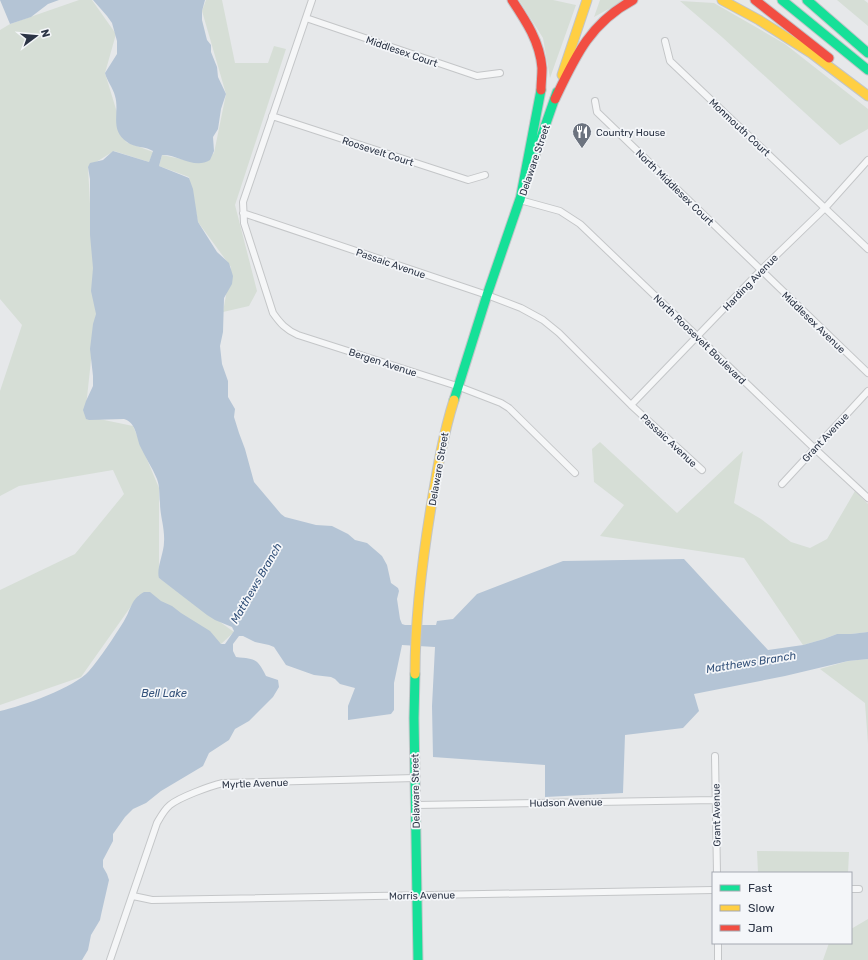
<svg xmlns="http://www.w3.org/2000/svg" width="868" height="960" font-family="Rubik,sans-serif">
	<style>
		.green { fill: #d6ded6 }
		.water { fill: #b4c4d5 }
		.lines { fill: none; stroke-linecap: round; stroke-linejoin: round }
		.street-casing { stroke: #c4c6c8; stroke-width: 8 }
		.fast-casing { stroke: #c2c5c8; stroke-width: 11 }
		.slow-casing { stroke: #c2c5c8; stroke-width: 11 }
		.jam-casing { stroke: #c2c5c8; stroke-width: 11 }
		.street { stroke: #f5f6f7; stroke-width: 6 }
		.fast { stroke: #16e098; stroke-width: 9 }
		.slow { stroke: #ffcf43; stroke-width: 9 }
		.jam { stroke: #f24e42; stroke-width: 9 }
		.labels { text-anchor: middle; stroke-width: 3.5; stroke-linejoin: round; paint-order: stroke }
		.street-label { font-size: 10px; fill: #2b3445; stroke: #f4f6f9 }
		.poi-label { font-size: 10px; fill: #2b3445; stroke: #f4f6f9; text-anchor: start }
		.water-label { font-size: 11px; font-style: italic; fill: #34527a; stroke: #f4f6f9 }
	</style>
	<rect width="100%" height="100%" fill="#e6e8ea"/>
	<path class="green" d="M79,0H92L116,34L105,73L126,142L153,152L149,162L114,151L88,167L96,314L85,416L133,426L159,488V578L234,632L221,644L139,595L81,677L0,705V590L75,554L124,494L113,470L19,486L0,496V391L22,325L0,299V30L10,24Z
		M206,0H222L235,63H268L274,46L286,49L235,205L257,291L249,306L223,312L231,267L198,222L189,177L159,166L162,155L201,163L214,153L226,94L202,11Z
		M519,0H553L576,5L550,78L543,38Z
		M600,0H625L594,17Z
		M837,0H864L868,3V26Z
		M680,1L714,3L785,44L868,109V129L840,145L722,37Z
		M600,442L677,513L743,451L734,503L761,519L791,542L810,548L827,539L855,491L868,504V632L851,634H837L824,639L803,645L744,558L600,536L624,505L594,482L592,449Z
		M868,659V744L865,703L820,669L848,661Z
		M757,851L849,852L848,873H758Z
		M868,919V960H823L829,943H851V929Z"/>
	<path class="water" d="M0,0H59L48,4L31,17L10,24Z
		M93,0H205L202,11V20L207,40L211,45V52L217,67L218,77L226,94L221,109L218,129L213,137L214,151L210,160C194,170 178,154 162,155L159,166L189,178L193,189L198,222L217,252L229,263L233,276L232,284L224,298L223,332L220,346L222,364L228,381V397L235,409L234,417L239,433L245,449L254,482L281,514L285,517L316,525L332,526L348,534L355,540L367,543L382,556L387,565L391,583L398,588L399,591L397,599L400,619L402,624L405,625H436L437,621L453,619L477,594L563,561L684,559L768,650L803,645L824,639L837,634H851L868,632V659L848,661L785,676L694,694L699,711L683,728L625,735L623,793L545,797V765L433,757L432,706L435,647L402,645L394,683V710L391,714L348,720V706L355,688L340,684L335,679L331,677L314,675L286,665L274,647L269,645L255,642L243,636H239L233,644V651L236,657C255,659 257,658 266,676L278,680L279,687L273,697L249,721L235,729L229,740L209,753L203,766L161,791L146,803L133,809L125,817L113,834V841L103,860V867L107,874L109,880L101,915L100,920L91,935L88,950L82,960H0V711C22,706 74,688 89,671C101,657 114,637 124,621C132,608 130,600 144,592H150L161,601L172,606L181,613L210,631L221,644H225L234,631L232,627L215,620L207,615L159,578C156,569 164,553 164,542C165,528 160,516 160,503C159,494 160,487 157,479C152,467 145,457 140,446C136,435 136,423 124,419L89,420L86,419L83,410L86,401L93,386V376L90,349L93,324L96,314L91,291L93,268L90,235V179L88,167L90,163L103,160L113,151L149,162L153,151C145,146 135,148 127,142C109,130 120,112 115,96C113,88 107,81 105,73L117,54V41L112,23L107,16Z"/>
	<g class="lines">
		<defs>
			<path id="street" d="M312,0L243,202L244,223L273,313C280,323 286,330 298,335L457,386L501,403L509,408L575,473
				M306,18L477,76L500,73
				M665,41L670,61L868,249
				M595,101L597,112L868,373
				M272,116L468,180L485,175
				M520,200L560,211L580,224L814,448L868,498
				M243,213L487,295L521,308L543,320L559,333L631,405L702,470
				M631,405L761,270L825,208L868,160
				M782,484L868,391
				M715,756L717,873
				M416,805L715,800
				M851,889H859
				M133,896L152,900L713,890
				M718,943V960
				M110,960L157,823C161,816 164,810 170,805C180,797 210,786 223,783L415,778"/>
			<path id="fast" d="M782,0L868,70
				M807,0L868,53
				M529,172L557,92
				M520,200L541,90
				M454,400L487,295L522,193
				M415,674L414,718L418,960"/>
			<path id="slow" d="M722,0L759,20L811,53L868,96
				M562,75L587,0
				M415,674C415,618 422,562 431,507C437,471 443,435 454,400"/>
			<path id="jam" d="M512,0C526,21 540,42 542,68C542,76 541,83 541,90
				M755,0L829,58
				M555,99C575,57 590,23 633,0"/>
		</defs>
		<use href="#street" class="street-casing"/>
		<use href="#fast" class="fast-casing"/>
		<use href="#slow" class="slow-casing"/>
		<use href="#jam" class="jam-casing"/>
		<use href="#street" class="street"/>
		<use href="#fast" class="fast"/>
		<use href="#slow" class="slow"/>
		<use href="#jam" class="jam"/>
	</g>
	<defs>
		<symbol id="restaurant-pin" viewBox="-11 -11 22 30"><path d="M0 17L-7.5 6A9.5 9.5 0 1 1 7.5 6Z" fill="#6c737f" stroke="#f4f6f9"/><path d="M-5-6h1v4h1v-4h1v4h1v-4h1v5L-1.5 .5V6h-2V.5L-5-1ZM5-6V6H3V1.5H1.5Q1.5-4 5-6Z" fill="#fff"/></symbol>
	</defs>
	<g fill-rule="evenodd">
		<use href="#restaurant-pin" x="571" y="121" width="22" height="30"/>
	</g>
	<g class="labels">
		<g class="street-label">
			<text transform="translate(402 51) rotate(19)" y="4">Middlesex Court</text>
			<text transform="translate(740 127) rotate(43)" y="4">Monmouth Court</text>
			<text transform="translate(378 151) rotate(18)" y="4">Roosevelt Court</text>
			<text transform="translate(534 160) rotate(-71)" y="4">Delaware Street</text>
			<text transform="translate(675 187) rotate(44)" y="4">North Middlesex Court</text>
			<text transform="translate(391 263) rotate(19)" y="4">Passaic Avenue</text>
			<text transform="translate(750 282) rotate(-46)" y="4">Harding Avenue</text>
			<text transform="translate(814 322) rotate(44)" y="4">Middlesex Avenue</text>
			<text transform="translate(700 339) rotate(44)" y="4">North Roosevelt Boulevard</text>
			<text transform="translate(383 362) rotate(18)" y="4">Bergen Avenue</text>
			<text transform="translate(825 437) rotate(-47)" y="4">Grant Avenue</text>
			<text transform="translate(669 440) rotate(43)" y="4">Passaic Avenue</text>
			<text transform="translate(438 469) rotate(-80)" y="4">Delaware Street</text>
			<text transform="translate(255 783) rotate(-2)" y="4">Myrtle Avenue</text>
			<text transform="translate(415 791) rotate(-91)" y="4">Delaware Street</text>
			<text transform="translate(566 802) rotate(-1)" y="4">Hudson Avenue</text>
			<text transform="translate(716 815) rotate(-91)" y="4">Grant Avenue</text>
			<text transform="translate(422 895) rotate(-1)" y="4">Morris Avenue</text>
		</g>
		<g class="poi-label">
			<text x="596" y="136">Country House</text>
		</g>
		<g class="water-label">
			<text transform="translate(256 583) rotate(-60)" y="4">Matthews Branch</text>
			<text transform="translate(751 662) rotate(-9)" y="4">Matthews Branch</text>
			<text x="164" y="697">Bell Lake</text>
		</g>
	</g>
	<rect x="712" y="872" width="140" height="72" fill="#f4f6f9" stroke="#a4a8b1"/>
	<rect x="720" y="885" width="20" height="6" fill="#16e098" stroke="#a4a8b1"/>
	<text x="748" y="892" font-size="12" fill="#2b3445">Fast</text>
	<rect x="720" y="905" width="20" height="6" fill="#ffcf43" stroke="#a4a8b1"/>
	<text x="748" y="912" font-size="12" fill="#2b3445">Slow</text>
	<rect x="720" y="925" width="20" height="6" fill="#f24e42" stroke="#a4a8b1"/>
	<text x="748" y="932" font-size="12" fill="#2b3445">Jam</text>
	<g transform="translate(36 36) rotate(74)" stroke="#f4f6f9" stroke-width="3" paint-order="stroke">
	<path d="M0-3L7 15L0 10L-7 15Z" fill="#2b3445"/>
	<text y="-6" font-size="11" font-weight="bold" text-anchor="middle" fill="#2b3445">N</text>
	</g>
</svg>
